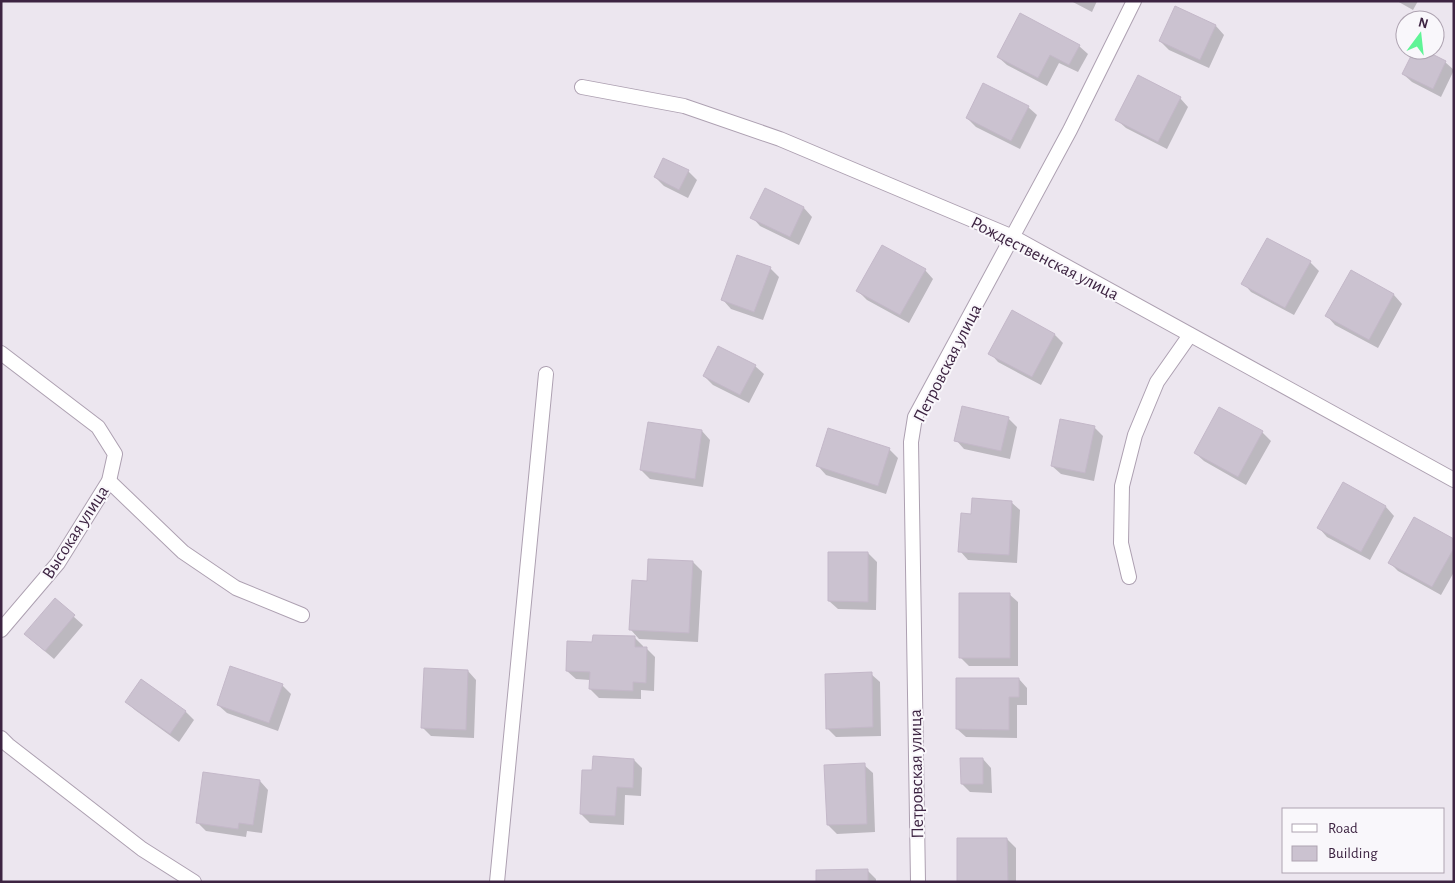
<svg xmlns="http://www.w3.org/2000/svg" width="1455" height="883" font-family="'Alegreya Sans',sans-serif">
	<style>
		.shadow { fill: #0003 }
		.building { fill: #cbc2d0; stroke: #c4b8c9 }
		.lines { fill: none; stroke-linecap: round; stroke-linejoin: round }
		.service-casing { stroke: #ada0b1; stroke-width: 16 }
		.minor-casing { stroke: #ada0b1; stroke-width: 16 }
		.service { stroke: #fff; stroke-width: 14 }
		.minor { stroke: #fff; stroke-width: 14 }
		.labels { text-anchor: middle; stroke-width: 4; stroke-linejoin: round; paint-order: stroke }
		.street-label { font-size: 18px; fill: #3d2442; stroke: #f9f7fb }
	</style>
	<rect width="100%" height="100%" fill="#ece6ef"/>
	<path class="shadow" d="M1071,1H1097L1092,12Z
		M1397,1H1418L1413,10Z
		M1175,8L1216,26L1224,35L1209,68L1169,50L1160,41Z
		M1079,46L1088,54L1078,72L1059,63L1047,86L1007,65L998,57Z
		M1415,50H1421L1445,62L1454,70L1441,97L1412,82L1403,74Z
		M1180,98L1188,107L1167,149L1126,128L1117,120Z
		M1028,107L1037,115L1020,149L976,127L967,118Z
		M688,171L697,180L688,198L664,186L655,177Z
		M766,189L804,208L812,217L799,245L760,226L752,217Z
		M1310,262L1319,271L1294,315L1251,292L1243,283Z
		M770,268L779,277L763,320L731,309L723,300Z
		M925,270L933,279L909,323L867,300L858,291Z
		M1351,272L1394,295L1402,304L1378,348L1335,325L1327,316Z
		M1012,312L1055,335L1063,343L1041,385L998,362L990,353Z
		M755,366L764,374L749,403L713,385L704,376Z
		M1220,408L1262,432L1271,441L1246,485L1204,461L1195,453Z
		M1008,418L1017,427L1010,459L964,449L956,440Z
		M1094,427L1103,436L1094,481L1061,474L1052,466Z
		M702,431L710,440L703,487L650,479L641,470Z
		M889,449L898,458L886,494L826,475L818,466Z
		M1343,484L1386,507L1394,516L1370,560L1327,537L1319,528Z
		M1011,502L1020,510L1017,563L968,560L960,551L972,515Z
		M1454,540V572L1441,595L1398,571L1390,563Z
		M868,553L877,562L876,610L838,609L829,601Z
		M693,562L702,571L698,642L639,639L631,630L648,583Z
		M1009,594L1018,602V666H969L960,657Z
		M55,600L83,625L54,659L34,642Z
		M635,638L643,646V648L647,649L655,657L654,691L641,690V699L599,698L590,689V680L576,679L567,671L594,643Z
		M468,671L476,680L474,738L431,736L423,728Z
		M871,674L880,682L881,736L836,737L827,728Z
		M1019,679L1027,688V705H1017V738L966,737L957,729Z
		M142,680L186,712L194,720L179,742L135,710L126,702Z
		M282,685L291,694L278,731L227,713L218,705Z
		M983,759L991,768L992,793L970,792L962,784Z
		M634,760L642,768L641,796L625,795L624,825L590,823L581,814L594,772Z
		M864,765L873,773L875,832L837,834L828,825Z
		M260,781L268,790L262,833L247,831L246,837L206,831L197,822Z
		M1007,839L1016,848V882H959Z
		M867,870L876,879V882H818Z"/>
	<path class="building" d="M1175,6L1216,25L1200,60L1159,41Z
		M1020,13L1080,45L1069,65L1050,55L1038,78L997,57Z
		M1414,50H1424L1446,61L1433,89L1402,74Z
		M1138,75L1181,97L1158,142L1115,120Z
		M983,83L1029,106L1011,141L966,118Z
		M663,158L689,170L679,190L654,177Z
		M765,188L804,207L790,237L750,218Z
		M1267,238L1311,261L1285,308L1241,284Z
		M882,245L926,269L900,315L856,291Z
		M737,255L771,267L754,312L721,300Z
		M1351,270L1394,294L1369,340L1325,316Z
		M1012,310L1055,334L1032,377L988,354Z
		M718,346L756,365L740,395L703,376Z
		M962,406L1009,417L1001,451L954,441Z
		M1219,407L1263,431L1238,477L1194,453Z
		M1060,419L1095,426L1085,473L1051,466Z
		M648,422L702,430L695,479L640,470Z
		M828,428L890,448L878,486L816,466Z
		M1343,482L1386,506L1361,552L1317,528Z
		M972,498L1012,501L1009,555L958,552L961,513L971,514Z
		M1414,517L1454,539V548L1432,587L1388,563Z
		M828,552H868V602L828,601Z
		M648,559L693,561L689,633L629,630L632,580L647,581Z
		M959,593H1010V658H959Z
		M55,598L75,615L45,651L24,634Z
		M593,635L635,636V647H647L646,683L633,682V691L589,689L590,672L566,671L567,641L592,642Z
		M230,666L283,684L269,723L217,705Z
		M424,668L468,670L466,730L421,728Z
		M872,672L873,727L826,729L825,674Z
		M956,678H1019V697H1009V730L956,729Z
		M141,679L186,711L170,734L125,702Z
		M593,756L634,759L633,788L617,787L615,816L580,814L582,770H592Z
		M960,758H983V784H961Z
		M865,763L867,824L827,825L824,765Z
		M203,772L260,780L253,825L239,823L238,829L196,823Z
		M957,838H1007L1008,882H957Z
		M868,869V882H816V870Z"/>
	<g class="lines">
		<defs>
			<path id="service" d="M109,481L183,552L236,588L302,615
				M1129,577L1121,543L1122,486L1135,435L1157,382L1190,335"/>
			<path id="minor" d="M582,87L684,106L780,139L1013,237L1454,480
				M1,353L98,427L115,454L109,481L58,563L1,630
				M1,738L8,745L142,849L194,882
				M497,882L546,374
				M918,882L911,442L915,417L1070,130L1134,1"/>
		</defs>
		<use href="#service" class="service-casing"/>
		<use href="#minor" class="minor-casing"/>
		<use href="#service" class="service"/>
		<use href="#minor" class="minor"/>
	</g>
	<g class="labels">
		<g class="street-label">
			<text transform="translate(1045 258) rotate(27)" y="6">Рождественская улица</text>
			<text transform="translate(947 363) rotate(-63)" y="6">Петровская улица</text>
			<text transform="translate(75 532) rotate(-57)" y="6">Высокая улица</text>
			<text transform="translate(916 774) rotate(-91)" y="6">Петровская улица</text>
		</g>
	</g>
	<rect width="1455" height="883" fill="none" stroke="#3d2442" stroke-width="5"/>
	<rect x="1282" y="808" width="162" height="65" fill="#f9f7fb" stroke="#aea3b1"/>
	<rect x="1292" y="824" width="25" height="8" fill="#ffffff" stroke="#aea3b1"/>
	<text x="1328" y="833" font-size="15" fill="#3d2442">Road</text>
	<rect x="1292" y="846" width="25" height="15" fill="#cbc2d0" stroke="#aea3b1"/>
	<text x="1328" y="858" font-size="15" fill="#3d2442">Building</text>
	<g transform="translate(1420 35) rotate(15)"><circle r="24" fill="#f9f7fb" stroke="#aea3b1"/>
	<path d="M0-4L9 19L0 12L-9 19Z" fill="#5ff496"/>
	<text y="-8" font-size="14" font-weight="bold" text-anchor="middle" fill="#3d2442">N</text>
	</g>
</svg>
